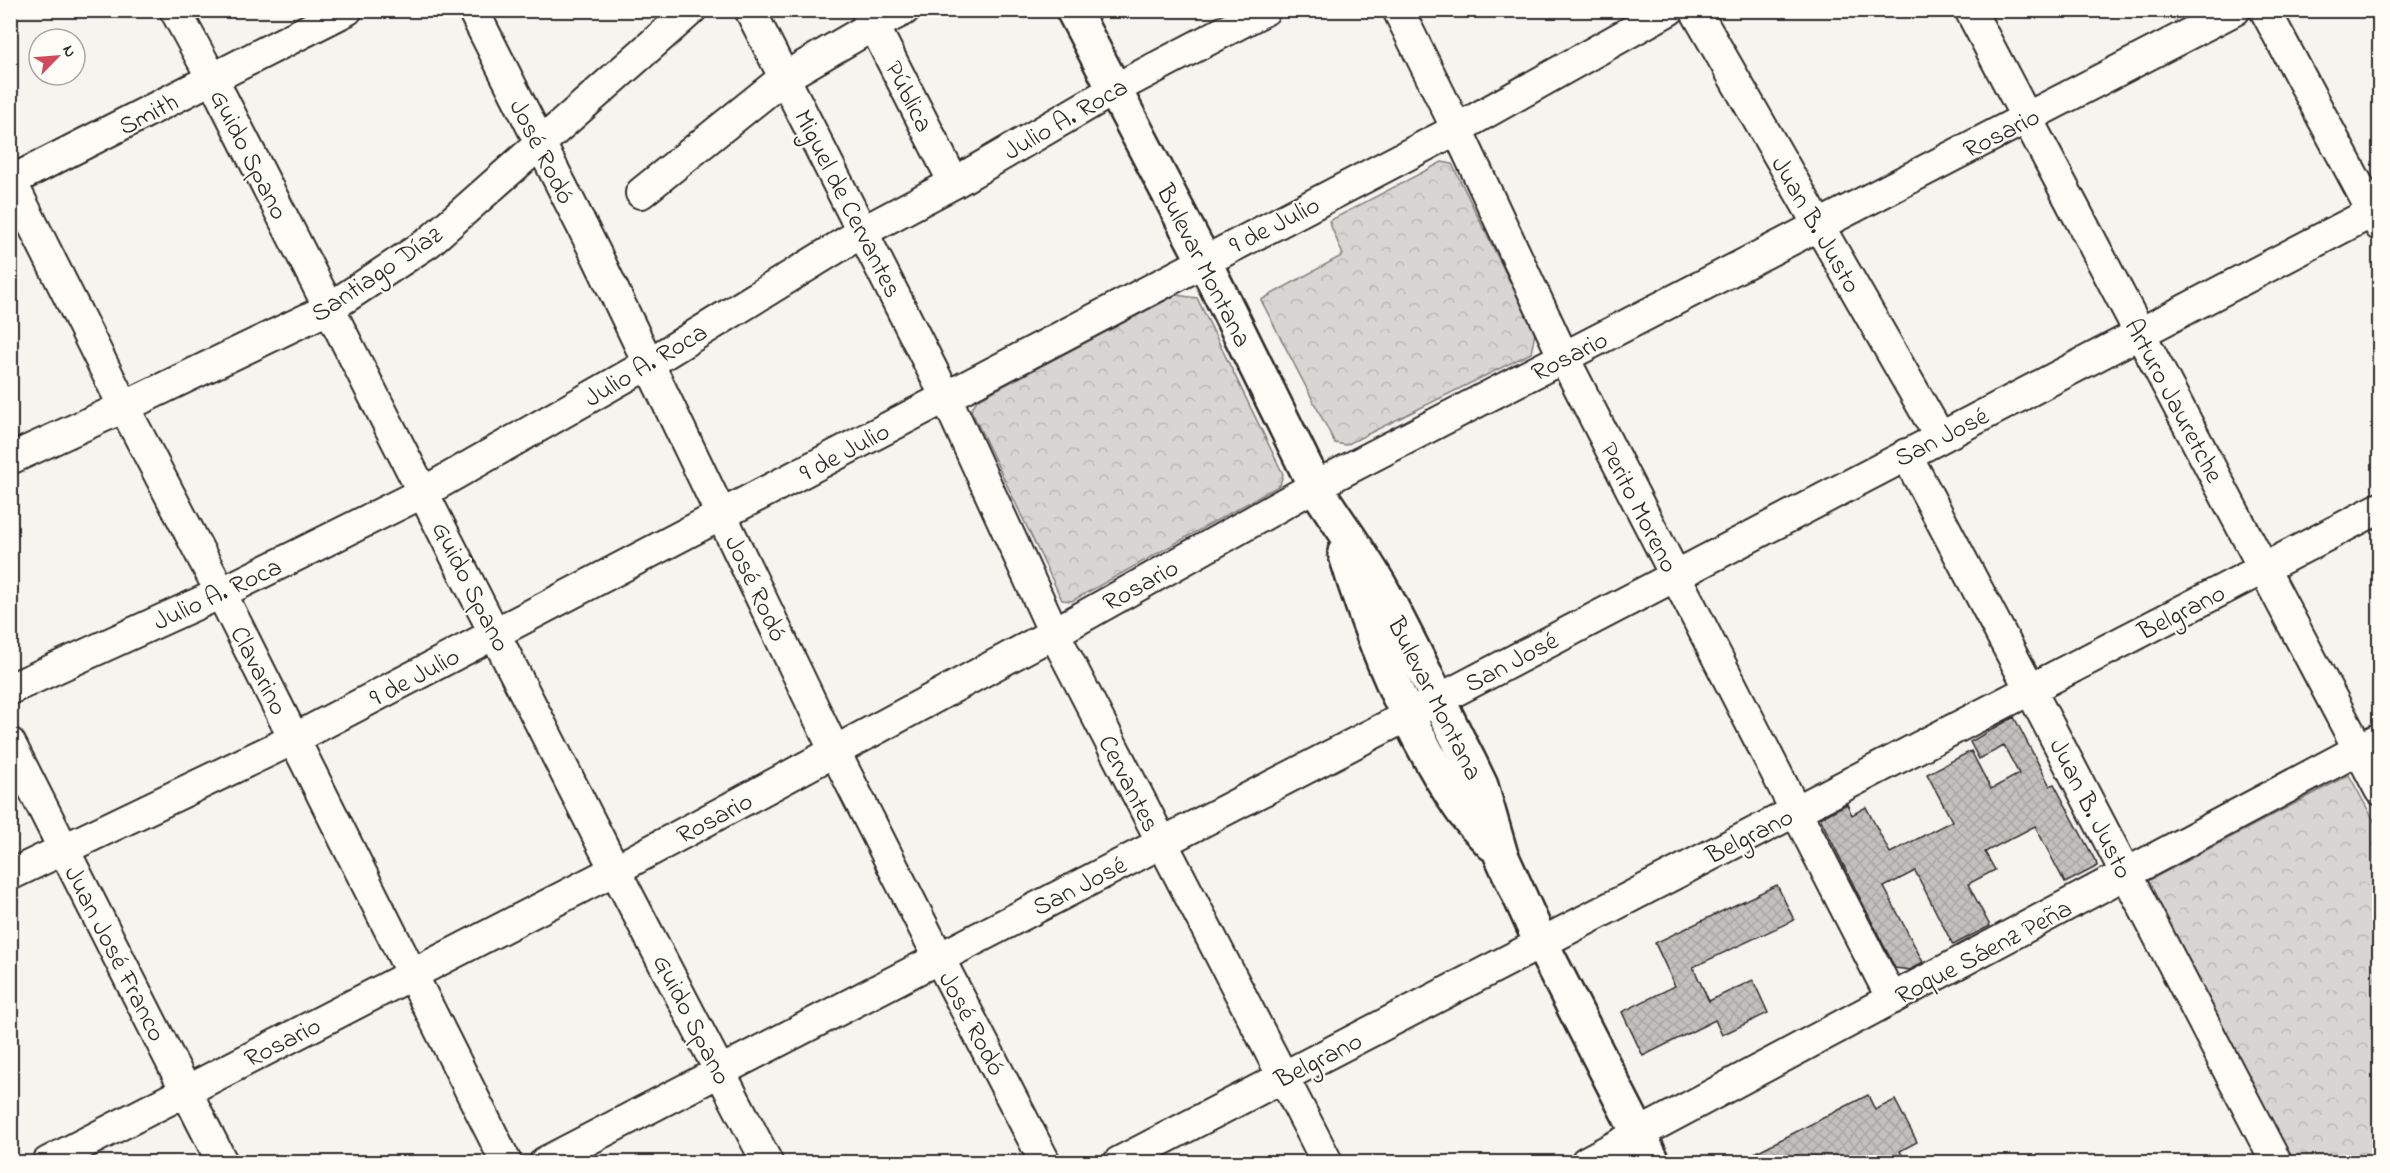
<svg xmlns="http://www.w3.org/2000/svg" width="2390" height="1173" font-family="'Indie Flower',sans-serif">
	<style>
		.park { fill: url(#park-crowns); stroke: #81807e; stroke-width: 1.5 }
		.building { fill: url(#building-cross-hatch); stroke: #2b2b2b; stroke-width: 1.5 }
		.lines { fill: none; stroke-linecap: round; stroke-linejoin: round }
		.minor-casing { stroke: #2b2b2b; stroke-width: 34 }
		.major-casing { stroke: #2b2b2b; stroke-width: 38 }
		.minor { stroke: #fdfcf7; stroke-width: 30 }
		.major { stroke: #fdfcf7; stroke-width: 33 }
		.labels { text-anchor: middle; stroke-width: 4.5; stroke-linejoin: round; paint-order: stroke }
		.street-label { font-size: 26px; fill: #2b2b2b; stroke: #fdfcf7 }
	</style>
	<defs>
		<pattern id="park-crowns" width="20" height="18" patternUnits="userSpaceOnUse" patternTransform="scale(1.5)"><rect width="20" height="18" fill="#d7d6d2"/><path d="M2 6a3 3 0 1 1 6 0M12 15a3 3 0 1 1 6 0" fill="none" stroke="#b9b8b4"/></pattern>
		<pattern id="building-cross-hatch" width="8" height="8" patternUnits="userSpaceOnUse" patternTransform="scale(1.5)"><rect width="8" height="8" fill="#c2c1be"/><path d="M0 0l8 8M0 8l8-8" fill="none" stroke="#a7a6a3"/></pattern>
	</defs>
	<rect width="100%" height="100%" fill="#f5f4ef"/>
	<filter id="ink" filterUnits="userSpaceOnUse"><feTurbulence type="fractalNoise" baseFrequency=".0167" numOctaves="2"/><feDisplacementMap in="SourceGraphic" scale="12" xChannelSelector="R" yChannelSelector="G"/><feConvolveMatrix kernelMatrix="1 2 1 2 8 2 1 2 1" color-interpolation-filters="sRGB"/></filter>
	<g filter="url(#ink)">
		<path class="park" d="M1442,162L1452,164L1535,333L1531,353L1346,445L1335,443L1261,300L1343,255L1329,221Z
			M1176,295L1197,298L1283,474L1280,485L1072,601L1062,600L971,410L977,400Z
			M2349,775L2379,830V1162H2294L2146,882Z"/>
		<path class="building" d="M2014,717L2050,786L2054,784L2098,866L2065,883L2035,826L1985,852L1995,870L1968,884L1990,926L1953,945L1915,871L1884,887L1923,962L1910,970L1895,968L1820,818L1847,804L1852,815L1866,807L1890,853L1952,821L1927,774L1971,751L1991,789L2019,774L2004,746L1979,759L1970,742Z
			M1777,885L1794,920L1693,967L1709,1001L1753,980L1768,1013L1722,1035L1715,1020L1643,1056L1622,1012L1675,986L1655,943Z
			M1868,1095L1875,1110L1895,1100L1917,1142L1900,1151L1906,1162H1737Z"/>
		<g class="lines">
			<defs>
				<path id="minor" d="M175,10L213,80L615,870L767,1162
					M473,10L597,256L835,752L939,958L1045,1162
					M750,10L946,397L1054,633L1327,1162
					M866,10L954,183
					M1398,10L1457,129L1564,358L1892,999
					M1695,10L1940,437
					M1970,10L2380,790
					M2265,10L2380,226
					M10,179L124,407L221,593L506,1162
					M11,181L347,10
					M641,193L785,77L874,25L904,10
					M1906,454L2030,689L2276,1162
					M10,459L124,407L328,309L429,242L691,10
					M10,689L221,593L424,492L648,364L864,231L954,183L1115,89L1265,10
					M10,743L222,1162
					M10,875L294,739L1457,129L1669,10
					M48,1162L615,870L1054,633L1315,486L2235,10
					M545,1162L1407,716L2380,208
					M1119,1162L2380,508
					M1586,1162L2380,738"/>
				<path id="major" d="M1073,10L1204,261L1315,486C1336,520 1360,551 1380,586C1411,643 1439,703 1469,761L1481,786L1501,855L1541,943L1653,1162
					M1345,552C1372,641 1407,728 1459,806C1468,820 1481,832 1492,844"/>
			</defs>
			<use href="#minor" class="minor-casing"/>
			<use href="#major" class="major-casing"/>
			<use href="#minor" class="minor"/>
			<use href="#major" class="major"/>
		</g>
	</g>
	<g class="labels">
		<g class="street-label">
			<text transform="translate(910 96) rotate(63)" y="9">Pública</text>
			<text transform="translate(148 113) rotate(-27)" y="9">Smith</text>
			<text transform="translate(1065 118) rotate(-30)" y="9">Julio A. Roca</text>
			<text transform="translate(2001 132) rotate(-27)" y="9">Rosario</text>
			<text transform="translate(543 151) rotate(63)" y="9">José Rodó</text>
			<text transform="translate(250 154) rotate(63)" y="9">Guido Spano</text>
			<text transform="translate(849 203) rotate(63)" y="9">Miguel de Cervantes</text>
			<text transform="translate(1274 224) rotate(-27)" y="9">9 de Julio</text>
			<text transform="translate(1817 224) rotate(60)" y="9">Juan B. Justo</text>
			<text transform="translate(1205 265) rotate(63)" y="9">Bulevar Montana</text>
			<text transform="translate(376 273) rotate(-34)" y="9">Santiago Díaz</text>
			<text transform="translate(1569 355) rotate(-27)" y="9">Rosario</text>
			<text transform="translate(645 364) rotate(-31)" y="9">Julio A. Roca</text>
			<text transform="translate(2175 400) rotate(62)" y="9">Arturo Jauretche</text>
			<text transform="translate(1941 436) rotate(-27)" y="9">San José</text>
			<text transform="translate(844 451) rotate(-28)" y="9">9 de Julio</text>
			<text transform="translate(1640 507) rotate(63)" y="9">Perito Moreno</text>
			<text transform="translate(1140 584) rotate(-29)" y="9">Rosario</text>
			<text transform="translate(472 586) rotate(63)" y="9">Guido Spano</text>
			<text transform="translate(757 588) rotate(65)" y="9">José Rodó</text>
			<text transform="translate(217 593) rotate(-25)" y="9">Julio A. Roca</text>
			<text transform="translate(2181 611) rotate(-27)" y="9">Belgrano</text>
			<text transform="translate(1511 661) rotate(-28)" y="9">San José</text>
			<text transform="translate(260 670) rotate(63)" y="9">Clavarino</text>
			<text transform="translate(414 676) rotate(-28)" y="9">9 de Julio</text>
			<text transform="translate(1436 698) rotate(63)" y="9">Bulevar Montana</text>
			<text transform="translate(1130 783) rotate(63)" y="9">Cervantes</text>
			<text transform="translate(2092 808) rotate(63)" y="9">Juan B. Justo</text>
			<text transform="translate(714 817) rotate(-28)" y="9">Rosario</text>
			<text transform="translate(1749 835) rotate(-27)" y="9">Belgrano</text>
			<text transform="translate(1079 885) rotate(-27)" y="9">San José</text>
			<text transform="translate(1983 951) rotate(-28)" y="9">Roque Sáenz Peña</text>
			<text transform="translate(116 953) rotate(63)" y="9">Juan José Franco</text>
			<text transform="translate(693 1019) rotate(63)" y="9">Guido Spano</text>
			<text transform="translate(973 1023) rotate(62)" y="9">José Rodó</text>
			<text transform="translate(282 1041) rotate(-27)" y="9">Rosario</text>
			<text transform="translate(1318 1059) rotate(-27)" y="9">Belgrano</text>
		</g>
	</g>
	<rect width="2390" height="1173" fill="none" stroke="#fdfcf7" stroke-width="36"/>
	<rect x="18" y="18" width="2354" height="1137" fill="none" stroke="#2b2b2b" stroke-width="2" filter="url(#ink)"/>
	<g transform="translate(57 57) rotate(65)"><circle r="28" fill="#fdfcf7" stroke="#a9a8a5" stroke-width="1.5"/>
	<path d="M0-4.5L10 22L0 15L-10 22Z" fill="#d1495b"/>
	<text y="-9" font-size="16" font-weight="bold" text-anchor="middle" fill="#2b2b2b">N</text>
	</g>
</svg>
